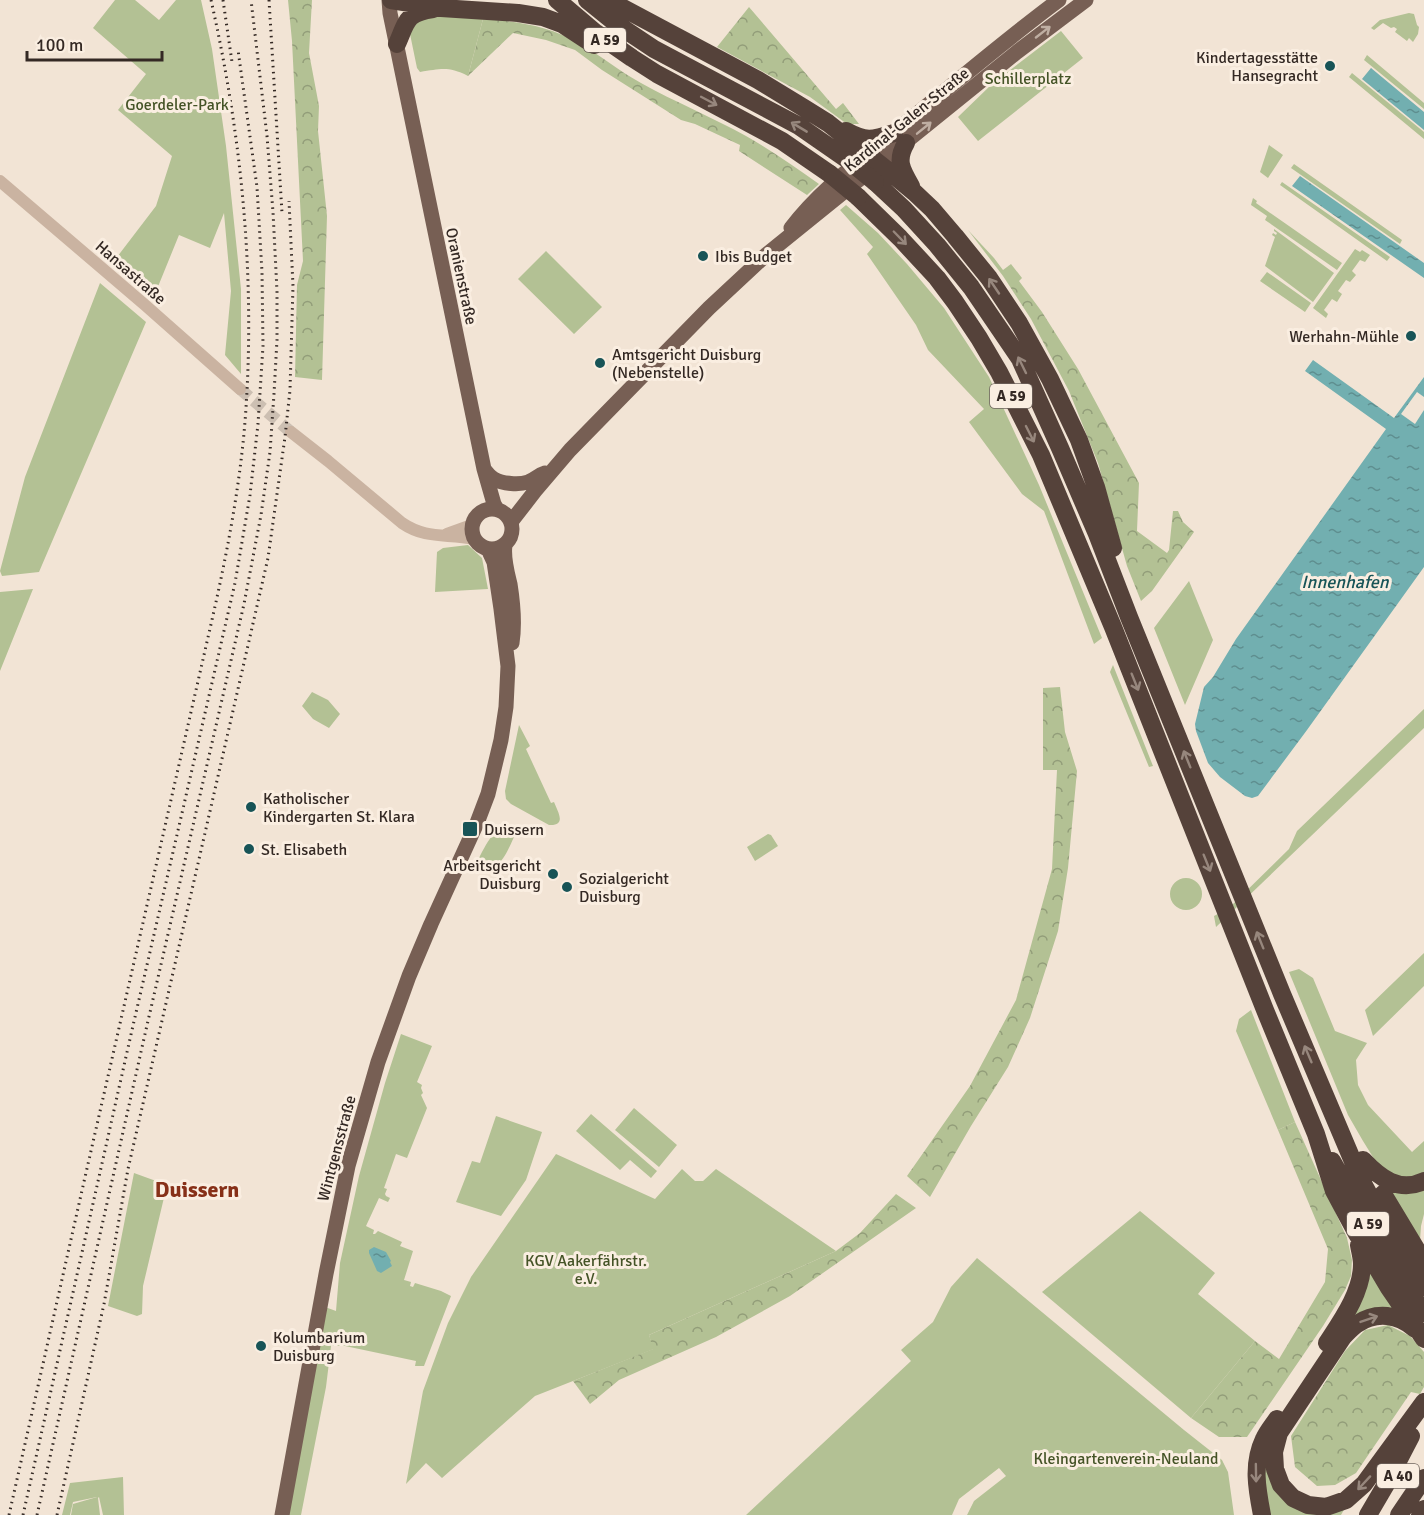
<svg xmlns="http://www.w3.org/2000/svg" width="1424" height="1515" font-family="Signika,sans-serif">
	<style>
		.green { fill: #b3c194 }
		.forest { fill: url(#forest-crowns) }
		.water { fill: url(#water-ripples) }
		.pier { fill: #f2e4d5 }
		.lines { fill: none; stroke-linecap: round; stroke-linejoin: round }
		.minor-tunnel { stroke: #ccbfb2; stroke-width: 12; stroke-dasharray: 12 6; stroke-linecap: butt }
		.minor { stroke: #cab3a1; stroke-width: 12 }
		.major { stroke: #775f54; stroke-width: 15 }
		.highway { stroke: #55423a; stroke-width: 18 }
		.rail { stroke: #342924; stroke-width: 3; stroke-dasharray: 1.5 4.5; stroke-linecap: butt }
		.highway-bridge { stroke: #55423a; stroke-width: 18 }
		.oneway { stroke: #bfaea2 }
		.oneway2 { stroke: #97877d }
		.poi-dot { fill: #185457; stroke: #faeee1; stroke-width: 2 }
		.labels { text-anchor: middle; stroke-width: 6; stroke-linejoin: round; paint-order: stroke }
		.shield { fill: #faeee1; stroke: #6f645d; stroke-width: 1.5 }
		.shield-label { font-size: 15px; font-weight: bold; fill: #342924 }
		.poi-label { font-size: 16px; fill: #342924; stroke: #faeee1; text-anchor: start }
		.park-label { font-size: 16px; fill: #445326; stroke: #faeee1 }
		.street-label { font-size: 16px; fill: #342924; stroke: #faeee1 }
		.water-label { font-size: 18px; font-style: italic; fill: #185457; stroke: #faeee1 }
		.district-label { font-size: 22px; font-weight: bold; fill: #873018; stroke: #faeee1 }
	</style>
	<defs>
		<pattern id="forest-crowns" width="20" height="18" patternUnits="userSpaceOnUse" patternTransform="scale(1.5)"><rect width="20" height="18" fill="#b3c194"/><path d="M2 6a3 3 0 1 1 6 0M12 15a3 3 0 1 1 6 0" fill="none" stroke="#929d79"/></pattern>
		<pattern id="water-ripples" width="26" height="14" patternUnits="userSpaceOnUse" patternTransform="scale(1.5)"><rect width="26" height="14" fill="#72afb0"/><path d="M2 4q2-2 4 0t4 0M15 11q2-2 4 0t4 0" fill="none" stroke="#5e8e8f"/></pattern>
	</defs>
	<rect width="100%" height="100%" fill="#f2e4d5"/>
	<path class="green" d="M115,0H135L159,20L176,0H201L212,49L226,146L241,289V374L225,355L231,291L224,213L210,248L179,235L155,294L114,261L156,206L172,156L118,110L146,74L93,28Z
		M1409,13L1414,14L1417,25L1419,27L1418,34L1413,42L1409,38L1407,41L1395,32L1397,29L1394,27L1391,28L1383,23L1374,30L1371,28L1380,20Z
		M437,15L483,19L468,76C448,66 441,69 420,72L417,68L410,34L418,20Z
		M1061,31L1083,58L978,141L958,117L992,84Z
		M1367,55L1424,103V109L1364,60Z
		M1352,73L1424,132V139L1349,77Z
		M1269,145L1283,155L1268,178L1260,172Z
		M1294,164L1402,240L1400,244L1291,168Z
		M1282,182L1390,257L1387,261L1280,185Z
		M1253,198L1257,201L1256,203L1342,263L1337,270L1265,220L1267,216L1251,205Z
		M846,205L878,233L907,264L944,308L989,377L1039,485L1102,638L1094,644L1044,511L1022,494L969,422L984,409L928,350L916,325L867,254L873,247L840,210Z
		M1274,229L1334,273L1313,302L1265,266L1275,237L1272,235L1273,233L1276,235L1277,233L1274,231Z
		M1355,249L1360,252L1362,250L1370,255L1365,262L1360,260L1352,271L1356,275L1350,282L1346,280L1338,291L1342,294L1337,302L1332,299L1324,310L1328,314L1326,318L1313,308Z
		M546,251L602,307L574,334L518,279Z
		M1267,272L1311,303L1305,312L1260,281Z
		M100,283L146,322L39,572L2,576L0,571L25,477Z
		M468,545L482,558L488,589L435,592L437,552L443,548Z
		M1189,581L1213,640L1185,705L1154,628Z
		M33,589L0,671V592Z
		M1113,665L1153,766L1149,767L1110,672Z
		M312,692L328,700L340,714L329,728L313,719L302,706Z
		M1424,709V728L1216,927L1214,916L1229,908L1289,849L1297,831Z
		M519,725L530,746L526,749L551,803L554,802C558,812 567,826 549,825L511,804L506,799L505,791Z
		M500,828L513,834L514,837C504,859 501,868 475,873L472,872C479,859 488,836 500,828Z
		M768,834L771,835L778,846L755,861L747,847Z
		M1170 894a16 16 0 1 1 32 0a16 16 0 1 1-32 0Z
		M1424,953V986L1373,1036L1365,1010Z
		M1299,969L1313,978L1335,1031L1367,1043L1356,1060L1358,1085L1368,1105L1412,1152L1424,1141V1174L1397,1179L1376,1162L1363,1141L1348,1115L1289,972Z
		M1251,1010L1295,1122L1278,1130L1236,1031L1239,1019Z
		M401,1034L432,1046L417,1082L422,1085L421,1088L423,1093L421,1095L427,1108L407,1158L396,1154L384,1188L387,1189L385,1194L386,1196L390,1198L388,1202L379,1198L366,1226L374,1230L373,1234H375L378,1231L402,1242L400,1246L413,1251L404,1280L411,1282L410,1286L413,1287L415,1283L441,1291L451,1296L424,1366H415L416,1361L345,1346H331L326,1387L301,1515H288L325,1307L336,1311L340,1263L359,1176L385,1083Z
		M634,1108L677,1145L659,1167L615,1130Z
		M591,1114L657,1171L651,1178L630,1160L620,1170L576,1131Z
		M496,1116L542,1132L526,1180L501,1216L456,1202L472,1161L480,1163Z
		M556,1154L655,1199L682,1169L695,1181H703L716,1169L836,1251L649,1335L654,1349L535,1396L442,1478L426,1463L406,1484L423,1391L448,1323L471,1277Z
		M134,1173L167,1185L143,1286L142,1314L137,1316L108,1306Z
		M1424,1189V1214L1421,1226L1420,1241L1389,1190Z
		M1140,1211L1215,1273L1198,1294L1255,1341L1191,1418L1042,1292Z
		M977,1258L1184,1430L1222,1460L1228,1472L1234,1515H967L974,1501L1006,1476L999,1468L959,1499L952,1515H746L911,1361L901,1350L933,1322L951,1287Z
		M1369,1263L1400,1313L1349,1324Z
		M1265,1457L1282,1497L1346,1506L1341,1515H1268L1263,1484Z
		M123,1477L124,1515H103L99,1497L98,1498L100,1515H71L73,1504L97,1497L73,1502L70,1515H62L70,1483Z"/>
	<path class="forest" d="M288,0H312L309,53L319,106L318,131L327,216L322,380L295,377L297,285L303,261L292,41Z
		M749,7L836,109L843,103L859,124H847L810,97L717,47Z
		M483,19C517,21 549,26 579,43C600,55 619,71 641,83C675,102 712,117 746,136C772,151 795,167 819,184L807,195L739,151L740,145L695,124L681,120L602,70L575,50L546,40L513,33L468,76Z
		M968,230L994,258L1003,270L1011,264L1022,278L1019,281L1042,312L1078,369L1139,483L1137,531L1167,553L1169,550L1173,511H1178L1183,522L1194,532L1152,591L1141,601L1127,566L1098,463L1069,391L1031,319L1003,276Z
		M1060,687L1065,732L1077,771L1068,868L1058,931L1030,1018L1008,1067L971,1126L930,1197L907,1176L970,1086L1016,1000L1052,869L1057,770H1043V688Z
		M1295,1122L1347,1238L1352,1260L1351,1276L1345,1290L1323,1326L1247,1437H1219L1191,1418L1255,1341L1279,1359L1325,1282L1328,1249L1278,1130Z
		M896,1194L916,1208L790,1296L716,1337L619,1380L590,1404L573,1381L653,1349L649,1335L836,1251L860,1233Z
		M1388,1325L1410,1336L1424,1352V1387L1420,1394L1411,1392L1356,1473L1335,1485L1317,1486L1295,1467L1291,1436L1345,1351L1365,1330Z"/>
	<path class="water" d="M1371,68L1424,112V130L1362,79Z
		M1300,176L1424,263V278L1292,186Z
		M1313,360L1394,418L1424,377V567L1307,730L1258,796L1252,798L1245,796L1220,777L1208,763L1196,731L1195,724L1204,687L1213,677L1236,639L1386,429L1305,371Z
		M374,1247L386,1252L391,1261L390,1262L392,1266L381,1273L377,1271L369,1253V1250Z"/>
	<path class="pier" d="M1417,392L1424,397V410L1415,424L1401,414Z"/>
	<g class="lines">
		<path class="minor-tunnel" d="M240,389L291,432"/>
		<path class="minor" d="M0,181L145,305L240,389
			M291,432L328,461L402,523C427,540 447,533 474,539
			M447,534L472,525"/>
		<path class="major" d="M389,0L390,13L484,469L494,504L497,509
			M791,228C821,188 864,158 902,126C954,84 1005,40 1059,0
			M484,469C487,473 490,477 494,479C503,484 519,485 528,482C535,480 538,475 545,473
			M472 529a20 20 0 1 1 40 0a20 20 0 1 1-40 0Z
			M511,522L535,491L570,450L709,308L767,254L1017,52L1086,0
			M505,545C503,558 507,572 510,584C513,603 515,624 512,643
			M282,1515L326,1274L348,1166L378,1062L409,976L431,924L477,823L488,794L501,740L506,707L508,666L501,609L494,562L488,549"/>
		<path class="highway" d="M391,0L441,8L518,13L543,17L562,24L594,45
			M557,0L596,33L632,58L657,74L782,141L830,174
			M587,0L618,25L654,49L799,126L848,160
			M608,0L758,80L804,108L828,123L891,173L914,192L932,209L955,236L989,278L1019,323L1050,379L1079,440L1096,487L1113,548
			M397,44C407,21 406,13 433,9
			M846,131C866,142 872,140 894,133
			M906,143C896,160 901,169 911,186
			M875,182L904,209L937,245L971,287L1020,359L1060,448L1097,534L1129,617L1282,994L1360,1178L1396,1244L1424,1287
			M858,197L900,238L937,278L955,302L979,338L999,372L1041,455L1113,627L1265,1010L1316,1134L1334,1191L1357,1234L1389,1288L1424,1339
			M1363,1160C1380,1178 1399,1193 1424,1181
			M1332,1161L1383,1251L1424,1313
			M1383,1194L1424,1262
			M1415,1329C1399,1314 1376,1311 1357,1324C1352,1327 1347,1333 1343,1337L1279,1433L1274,1452L1275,1469L1281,1485L1293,1498L1308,1505L1326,1507L1346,1500L1364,1484L1424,1402
			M1327,1343C1342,1320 1362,1292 1362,1264C1362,1258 1360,1251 1359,1245
			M1262,1515C1257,1489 1252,1464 1264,1439C1267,1432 1273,1425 1277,1419
			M1368,1515L1385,1486L1411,1436
			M1399,1515L1424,1478
			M1420,1515L1424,1509"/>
		<path class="rail" d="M223,0L232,62
			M269,0L282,213
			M9,1515L83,1186L209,633C226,559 241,484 246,408C255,271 241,133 211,0
			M23,1515L132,1030L235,583L250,495L258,424L263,346L262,272L257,187L238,50
			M37,1515L145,1034L244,604L261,515L270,452L274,394L277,340V291L273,212L267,136L251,0
			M57,1515L104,1304L128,1169L268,558L285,437L290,390L293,286L289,201"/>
		<path class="highway-bridge" d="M848,160L875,182
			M830,174L858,197"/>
	</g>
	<defs><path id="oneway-shaft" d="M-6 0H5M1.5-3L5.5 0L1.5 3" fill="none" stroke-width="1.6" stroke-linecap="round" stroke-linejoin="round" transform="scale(1.5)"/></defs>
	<g class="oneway">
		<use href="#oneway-shaft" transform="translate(1043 32) rotate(-38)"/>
		<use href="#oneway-shaft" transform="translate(924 128) rotate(-39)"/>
	</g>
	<g class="oneway2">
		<use href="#oneway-shaft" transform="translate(709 101) rotate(28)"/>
		<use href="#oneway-shaft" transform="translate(799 127) rotate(-149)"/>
		<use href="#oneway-shaft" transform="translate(900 238) rotate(46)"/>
		<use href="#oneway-shaft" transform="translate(994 286) rotate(-124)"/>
		<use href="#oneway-shaft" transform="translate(1022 365) rotate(-116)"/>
		<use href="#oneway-shaft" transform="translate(1030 434) rotate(63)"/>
		<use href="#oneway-shaft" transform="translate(1135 682) rotate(68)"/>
		<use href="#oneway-shaft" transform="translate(1187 759) rotate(-112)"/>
		<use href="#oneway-shaft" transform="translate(1207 863) rotate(68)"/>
		<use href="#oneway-shaft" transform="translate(1260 940) rotate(-112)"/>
		<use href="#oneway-shaft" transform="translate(1308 1054) rotate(-113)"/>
		<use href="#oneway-shaft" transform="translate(1369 1319) rotate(-19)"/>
		<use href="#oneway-shaft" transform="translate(1256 1473) rotate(89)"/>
		<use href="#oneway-shaft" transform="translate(1364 1483) rotate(133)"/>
	</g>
	<g class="poi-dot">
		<circle cx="1330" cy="66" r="6"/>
		<circle cx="703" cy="256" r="6"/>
		<circle cx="1411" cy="336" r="6"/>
		<circle cx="600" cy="363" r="6"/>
		<circle cx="251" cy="807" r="6"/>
		<rect x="462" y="821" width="16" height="16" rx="3"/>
		<circle cx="249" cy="849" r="6"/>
		<circle cx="553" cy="874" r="6"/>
		<circle cx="567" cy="887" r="6"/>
		<circle cx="261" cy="1346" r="6"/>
	</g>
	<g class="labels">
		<g class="shield">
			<rect x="584" y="28" width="42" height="24" rx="4.5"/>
			<rect x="990" y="384" width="42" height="24" rx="4.5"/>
			<rect x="1347" y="1212" width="42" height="24" rx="4.5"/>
			<rect x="1377" y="1464" width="42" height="24" rx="4.5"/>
		</g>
		<g class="shield-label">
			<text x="605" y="45">A 59</text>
			<text x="1011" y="401">A 59</text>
			<text x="1368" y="1229">A 59</text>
			<text x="1398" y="1481">A 40</text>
		</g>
		<g class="poi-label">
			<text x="1318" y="63" text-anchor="end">Kindertagesstätte<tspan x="1318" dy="18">Hansegracht</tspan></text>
			<text x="715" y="262">Ibis Budget</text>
			<text x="1399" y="342" text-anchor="end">Werhahn-Mühle</text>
			<text x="612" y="360">Amtsgericht Duisburg<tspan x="612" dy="18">(Nebenstelle)</tspan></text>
			<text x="263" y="804">Katholischer<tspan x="263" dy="18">Kindergarten St. Klara</tspan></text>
			<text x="484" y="835">Duissern</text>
			<text x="261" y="855">St. Elisabeth</text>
			<text x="541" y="871" text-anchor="end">Arbeitsgericht<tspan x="541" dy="18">Duisburg</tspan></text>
			<text x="579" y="884">Sozialgericht<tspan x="579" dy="18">Duisburg</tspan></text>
			<text x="273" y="1343">Kolumbarium<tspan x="273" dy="18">Duisburg</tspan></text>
		</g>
		<g class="park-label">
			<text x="1028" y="84">Schillerplatz</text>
			<text x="177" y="110">Goerdeler-Park</text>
			<text x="586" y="1266">KGV Aakerfährstr.<tspan x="586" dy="18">e.V.</tspan></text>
			<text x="1126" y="1464">Kleingartenverein-Neuland</text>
		</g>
		<g class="street-label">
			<text transform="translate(906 119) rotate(-39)" y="6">Kardinal-Galen-Straße</text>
			<text transform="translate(131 272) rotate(41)" y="6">Hansastraße</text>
			<text transform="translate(462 276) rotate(78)" y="6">Oranienstraße</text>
			<text transform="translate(336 1148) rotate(-75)" y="6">Wintgensstraße</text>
		</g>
		<g class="water-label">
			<text x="1345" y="588">Innenhafen</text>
		</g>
		<g class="district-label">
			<text x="197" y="1197">Duissern</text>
		</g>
	</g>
	<path d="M27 51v9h135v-9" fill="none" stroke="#342924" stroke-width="3"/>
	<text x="36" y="51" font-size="18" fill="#342924" stroke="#faeee1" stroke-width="4.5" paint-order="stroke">100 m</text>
</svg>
